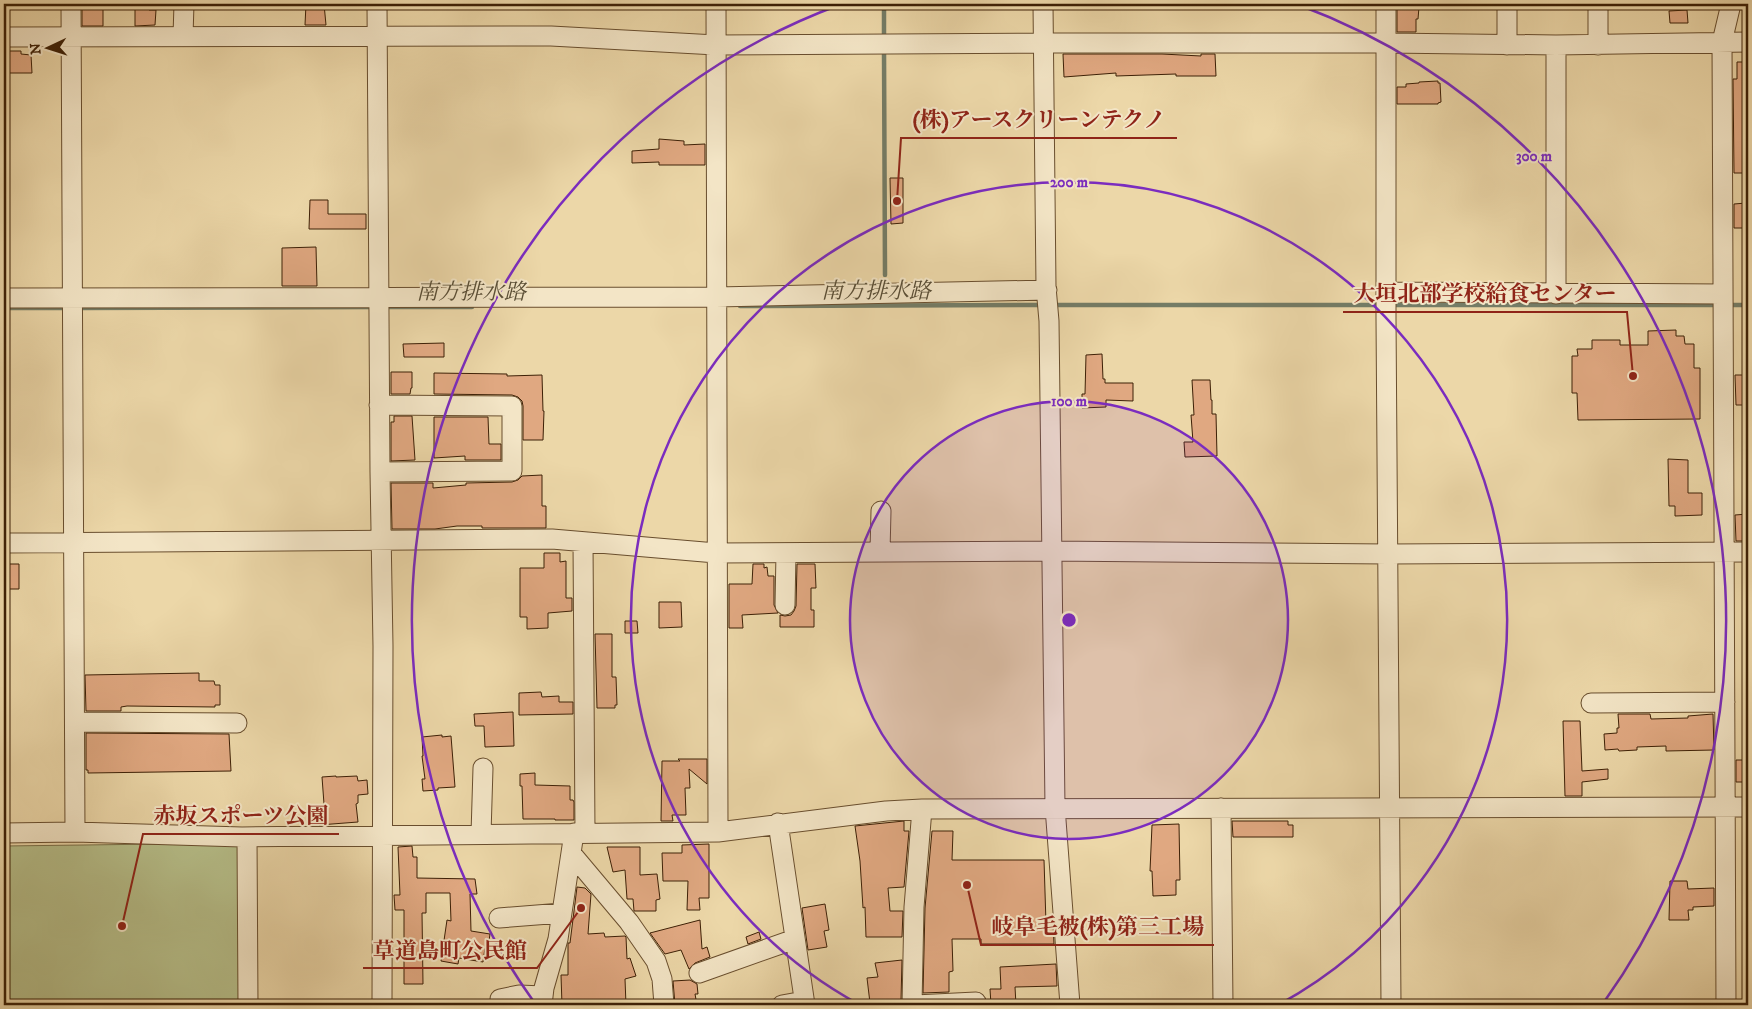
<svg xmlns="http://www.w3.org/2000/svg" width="1752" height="1009" font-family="'IM FELL DW Pica','Noto Serif JP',serif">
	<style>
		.green { fill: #b6be89; stroke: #7a6f48 }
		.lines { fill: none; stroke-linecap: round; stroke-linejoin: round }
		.stream { stroke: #747c66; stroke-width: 4.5 }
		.building { fill: #e0a881; stroke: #3d2006 }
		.minor-casing { stroke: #694e2e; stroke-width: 21 }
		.minor { stroke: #f3e5c6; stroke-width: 19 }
		.ring { fill: none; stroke: #7b2cbf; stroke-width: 2.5 }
		.labels { text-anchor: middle; stroke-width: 4; stroke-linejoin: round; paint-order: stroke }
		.water-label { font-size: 22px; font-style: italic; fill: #594e36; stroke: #f3e5c6 }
		.centre { fill: #7b2cbf; stroke: #f3e5c6; stroke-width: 2.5 }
		.ring-label { font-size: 15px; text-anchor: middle; font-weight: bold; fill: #7b2cbf; stroke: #f3e5c6; stroke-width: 4; stroke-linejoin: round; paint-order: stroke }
		.leader { fill: none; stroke: #8f2418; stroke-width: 2 }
		.callout-dot { fill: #8f2418; stroke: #f3e5c6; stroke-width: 2 }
		.callout-label { font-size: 22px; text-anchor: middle; font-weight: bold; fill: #8f2418; stroke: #f3e5c6; stroke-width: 4; stroke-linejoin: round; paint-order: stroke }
	</style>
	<rect width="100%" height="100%" fill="#ecd7a8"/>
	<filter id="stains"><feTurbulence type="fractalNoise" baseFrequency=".004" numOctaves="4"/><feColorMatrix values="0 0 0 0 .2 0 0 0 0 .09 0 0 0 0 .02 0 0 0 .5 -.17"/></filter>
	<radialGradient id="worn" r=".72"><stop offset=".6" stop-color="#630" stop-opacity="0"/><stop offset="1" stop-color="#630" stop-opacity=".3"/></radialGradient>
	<path class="green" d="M241,843L240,1005H4V846Z"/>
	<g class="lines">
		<path class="stream" d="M884,4V39
			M884,49L885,275
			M1053,305H1382
			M1390,305H1717
			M1728,305H1748
			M740,306L1042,305
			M383,307H472
			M4,308H67
			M78,308L375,307"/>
	</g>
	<path class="building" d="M82,4H103V26H82Z
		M306,4H324L326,25H305Z
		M1397,4H1413V7H1419L1418,19H1416V32H1397Z
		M149,8V10H156L155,25L135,26V9Z
		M1687,10L1688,23H1670L1669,11Z
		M4,51H21V54L31,55L32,73H4Z
		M1063,54H1162L1201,56V54H1215L1216,76H1176V74L1116,76V73L1064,77Z
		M1737,62H1748V173H1734L1733,79H1737Z
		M1438,81V83H1440L1441,102L1438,103V104H1397V87H1406V84L1419,83V82Z
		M659,139L684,141V145L705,144V165H659V162L632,163V151L659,149Z
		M890,178H903V223L891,224Z
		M310,200H328V214H366V229H309Z
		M1746,203V228H1734V204Z
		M316,247L317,286H282V248Z
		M1676,330V336H1684L1685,344H1694V368H1700V419L1578,420L1577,393H1572V356H1578L1577,349H1592V340H1620V345H1648V331Z
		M444,343V357H404L403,344Z
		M1102,354L1103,379H1105V383H1133V401L1106,400V407L1082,408V394H1085L1086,355Z
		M391,372H412V388H411L410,394H391Z
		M434,373L507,374V376L542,375L543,411H544L543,440H523V406L522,401L518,397L512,395L434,394Z
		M1735,375H1748V405H1736Z
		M1192,380H1210L1211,400H1212V414H1216L1217,456L1185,457L1184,442H1193L1191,415H1194Z
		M394,416H412L415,460L391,461V422H394Z
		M434,417H488L489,444H501V460H465V456L434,458Z
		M1668,459L1688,460V493H1702V515L1675,516V506H1669Z
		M542,475V506H546V528H482V526H457L435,529H392L391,483H433V488L466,485V483L512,482L518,480L522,476Z
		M1748,514V541H1736L1735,515Z
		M544,553H560V562L566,561V598H572V611L548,613V628L527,629V617H520V568H544Z
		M4,564H19V589H4Z
		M753,564H764V568L767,567L768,576H774V605L778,613L742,615L743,628H729V584H752Z
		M797,564H815L816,588H811V610H814V627H780V615L785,616L791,615L794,611L796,606Z
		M659,602H681L682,627L659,628Z
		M625,621H637L638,633H625Z
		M595,634H612V677H616L617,705H615V708H597Z
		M199,673V681H214L215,685H220V705H215V707L127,706L121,707V711H86L85,675Z
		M541,692L542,697L559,696V702H573V714L519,715V693Z
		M513,712L514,746L485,747L484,726H475L474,714Z
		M1618,714H1650L1651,719L1688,718V716L1713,714L1714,750L1666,751V746L1637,747V750L1619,751L1618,749L1605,750L1604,734L1617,733V728H1619Z
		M1563,721H1580L1582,771L1608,769V779L1582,782V796H1565Z
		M86,733L229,734L231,771L88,773V770H86Z
		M442,735V737L451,736L455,787L438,788V790L423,791L422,779H425L422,756H423L422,737Z
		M678,759H707V784L689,769L690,788H685L686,815H672L673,821H661L662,761H680Z
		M1736,760H1744V782H1736Z
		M535,773V785L570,786V800H573L574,802V820H555V819H523L522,786H520V774Z
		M336,776V777L357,776L358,781L367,780L368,794L358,795V803L356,804L358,822L319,825L317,806H323L324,804L322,777Z
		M904,821V831H909L904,887L888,888L890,911H903L902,937H866L865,907L863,908L860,861L855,826Z
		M1232,821H1288V825H1293V837H1233Z
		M1179,824L1180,880H1176V895L1153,896L1152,871H1150L1152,825Z
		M932,831H953L952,860H1044L1046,924H1053L1054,944H981V939H952L953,971L949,972V992L923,993L925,908Z
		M709,844V898H699L700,910H687L688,881H663L662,853H682V845Z
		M412,846L413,857H417V878L475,879L477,894H470L471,931L490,934L488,948H485L483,962L459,958L458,964L441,961L447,920L451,921L450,893H426V913H422L423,984H404V910H395L394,895H400L398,847Z
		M607,847H640V875L657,874L660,899L656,900V911H634L633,899H627L625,870L613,872Z
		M1670,881H1687L1688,889L1714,888V906L1693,907V910H1688L1689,920H1669Z
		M577,887L585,888L591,894L588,934L604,933L605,937L625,936L626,937L627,959L630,958L636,976L625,979L626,1005H562L561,975H568V943H570Z
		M825,904L829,930L824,931L827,947L808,950L802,908Z
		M700,920L702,949L707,947L710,957L695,963L689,969L681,950L665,954L650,933Z
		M759,932L761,939L748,944L746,937Z
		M902,960L901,1000L870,1003L867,978L878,977L875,963Z
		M1056,964L1057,986L1015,987L1016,1005H991L990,989H1001L1000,967Z
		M690,980L697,984L698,994H695L697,1005H675L673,981Z"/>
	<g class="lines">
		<defs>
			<path id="minor" d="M71,4L75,832
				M377,4L380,472L383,646L382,1005
				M716,4L718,832
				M1043,4L1046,287L1049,321L1055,807L1070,1005
				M1386,4V318L1391,1005
				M1507,4V45
				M1598,4V45
				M183,36L184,4
				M4,37L551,36L716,45L1042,43H1387L1556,45L1748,42
				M1556,45V294
				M1386,292L1723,294
				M4,298L716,297L1047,290
				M379,405L512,406V471L380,472
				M583,542L585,833
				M4,543L552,539L716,553L1050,551L1388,554L1748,552
				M880,552L881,511
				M785,605L786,553
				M1591,703L1725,702
				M75,722L237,723
				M1221,808L1223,1005
				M778,823L805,1005
				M4,833L75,832L242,837L718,832L886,811L922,809L1748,807
				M574,833L571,853L629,922L656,961L662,979L664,1005
				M481,834L483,768
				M247,837L248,1005
				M499,918L562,913
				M699,973L795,939
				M500,999L519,995L543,996
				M542,1005L544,988L558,939L571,853
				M782,1005L804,1001
				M912,1005L914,907L922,809
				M915,1005L976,1002
				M1726,1005L1722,42L1731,4"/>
		</defs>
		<use href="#minor" class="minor-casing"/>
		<use href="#minor" class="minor"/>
	</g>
	<circle cx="1069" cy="620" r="219" fill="#7b2cbf" fill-opacity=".12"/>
	<g class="ring">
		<circle cx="1069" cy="620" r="219"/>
		<path d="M860 1005A438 438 0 1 1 1278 1005"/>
		<path d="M534 1002A657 657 0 0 1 839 5M1299 5A657 657 0 0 1 1604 1002"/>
	</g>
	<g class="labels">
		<g class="water-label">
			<text x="876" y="298">南方排水路</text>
			<text x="471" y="299">南方排水路</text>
		</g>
	</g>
	<circle cx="1069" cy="620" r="8" class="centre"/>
	<g class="ring-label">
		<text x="1534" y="161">300 m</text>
		<text x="1069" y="187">200 m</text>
		<text x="1069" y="406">100 m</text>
	</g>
	<path class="leader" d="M897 201L901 138H1177M1633 376L1627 312H1343M122 926L143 834H339M967 885L981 945H1214M581 908L537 968H363"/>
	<g class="callout-dot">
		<circle cx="897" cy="201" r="5"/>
		<circle cx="1633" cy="376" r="5"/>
		<circle cx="122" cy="926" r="5"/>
		<circle cx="967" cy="885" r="5"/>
		<circle cx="581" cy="908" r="5"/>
	</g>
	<g class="callout-label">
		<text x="1039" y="127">(株)アースクリーンテクノ</text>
		<text x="1485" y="301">大垣北部学校給食センター</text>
		<text x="241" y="823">赤坂スポーツ公園</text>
		<text x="1098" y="934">岐阜毛被(株)第三工場</text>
		<text x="450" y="958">草道島町公民館</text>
	</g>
	<rect width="1752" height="1009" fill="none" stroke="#ecd7a8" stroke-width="20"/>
	<rect x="5" y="5" width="1742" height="999" fill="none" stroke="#3d2006" stroke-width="2.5"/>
	<rect x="10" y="10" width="1732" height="989" fill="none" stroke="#3d2006"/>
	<g transform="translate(48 48) rotate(266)" stroke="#f3e5c6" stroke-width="4" paint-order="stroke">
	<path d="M0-4L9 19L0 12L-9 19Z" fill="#3d2006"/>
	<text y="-8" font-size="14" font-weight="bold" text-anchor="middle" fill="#3d2006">N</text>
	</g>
	<rect width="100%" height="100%" filter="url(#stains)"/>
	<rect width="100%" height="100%" fill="url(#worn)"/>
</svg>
